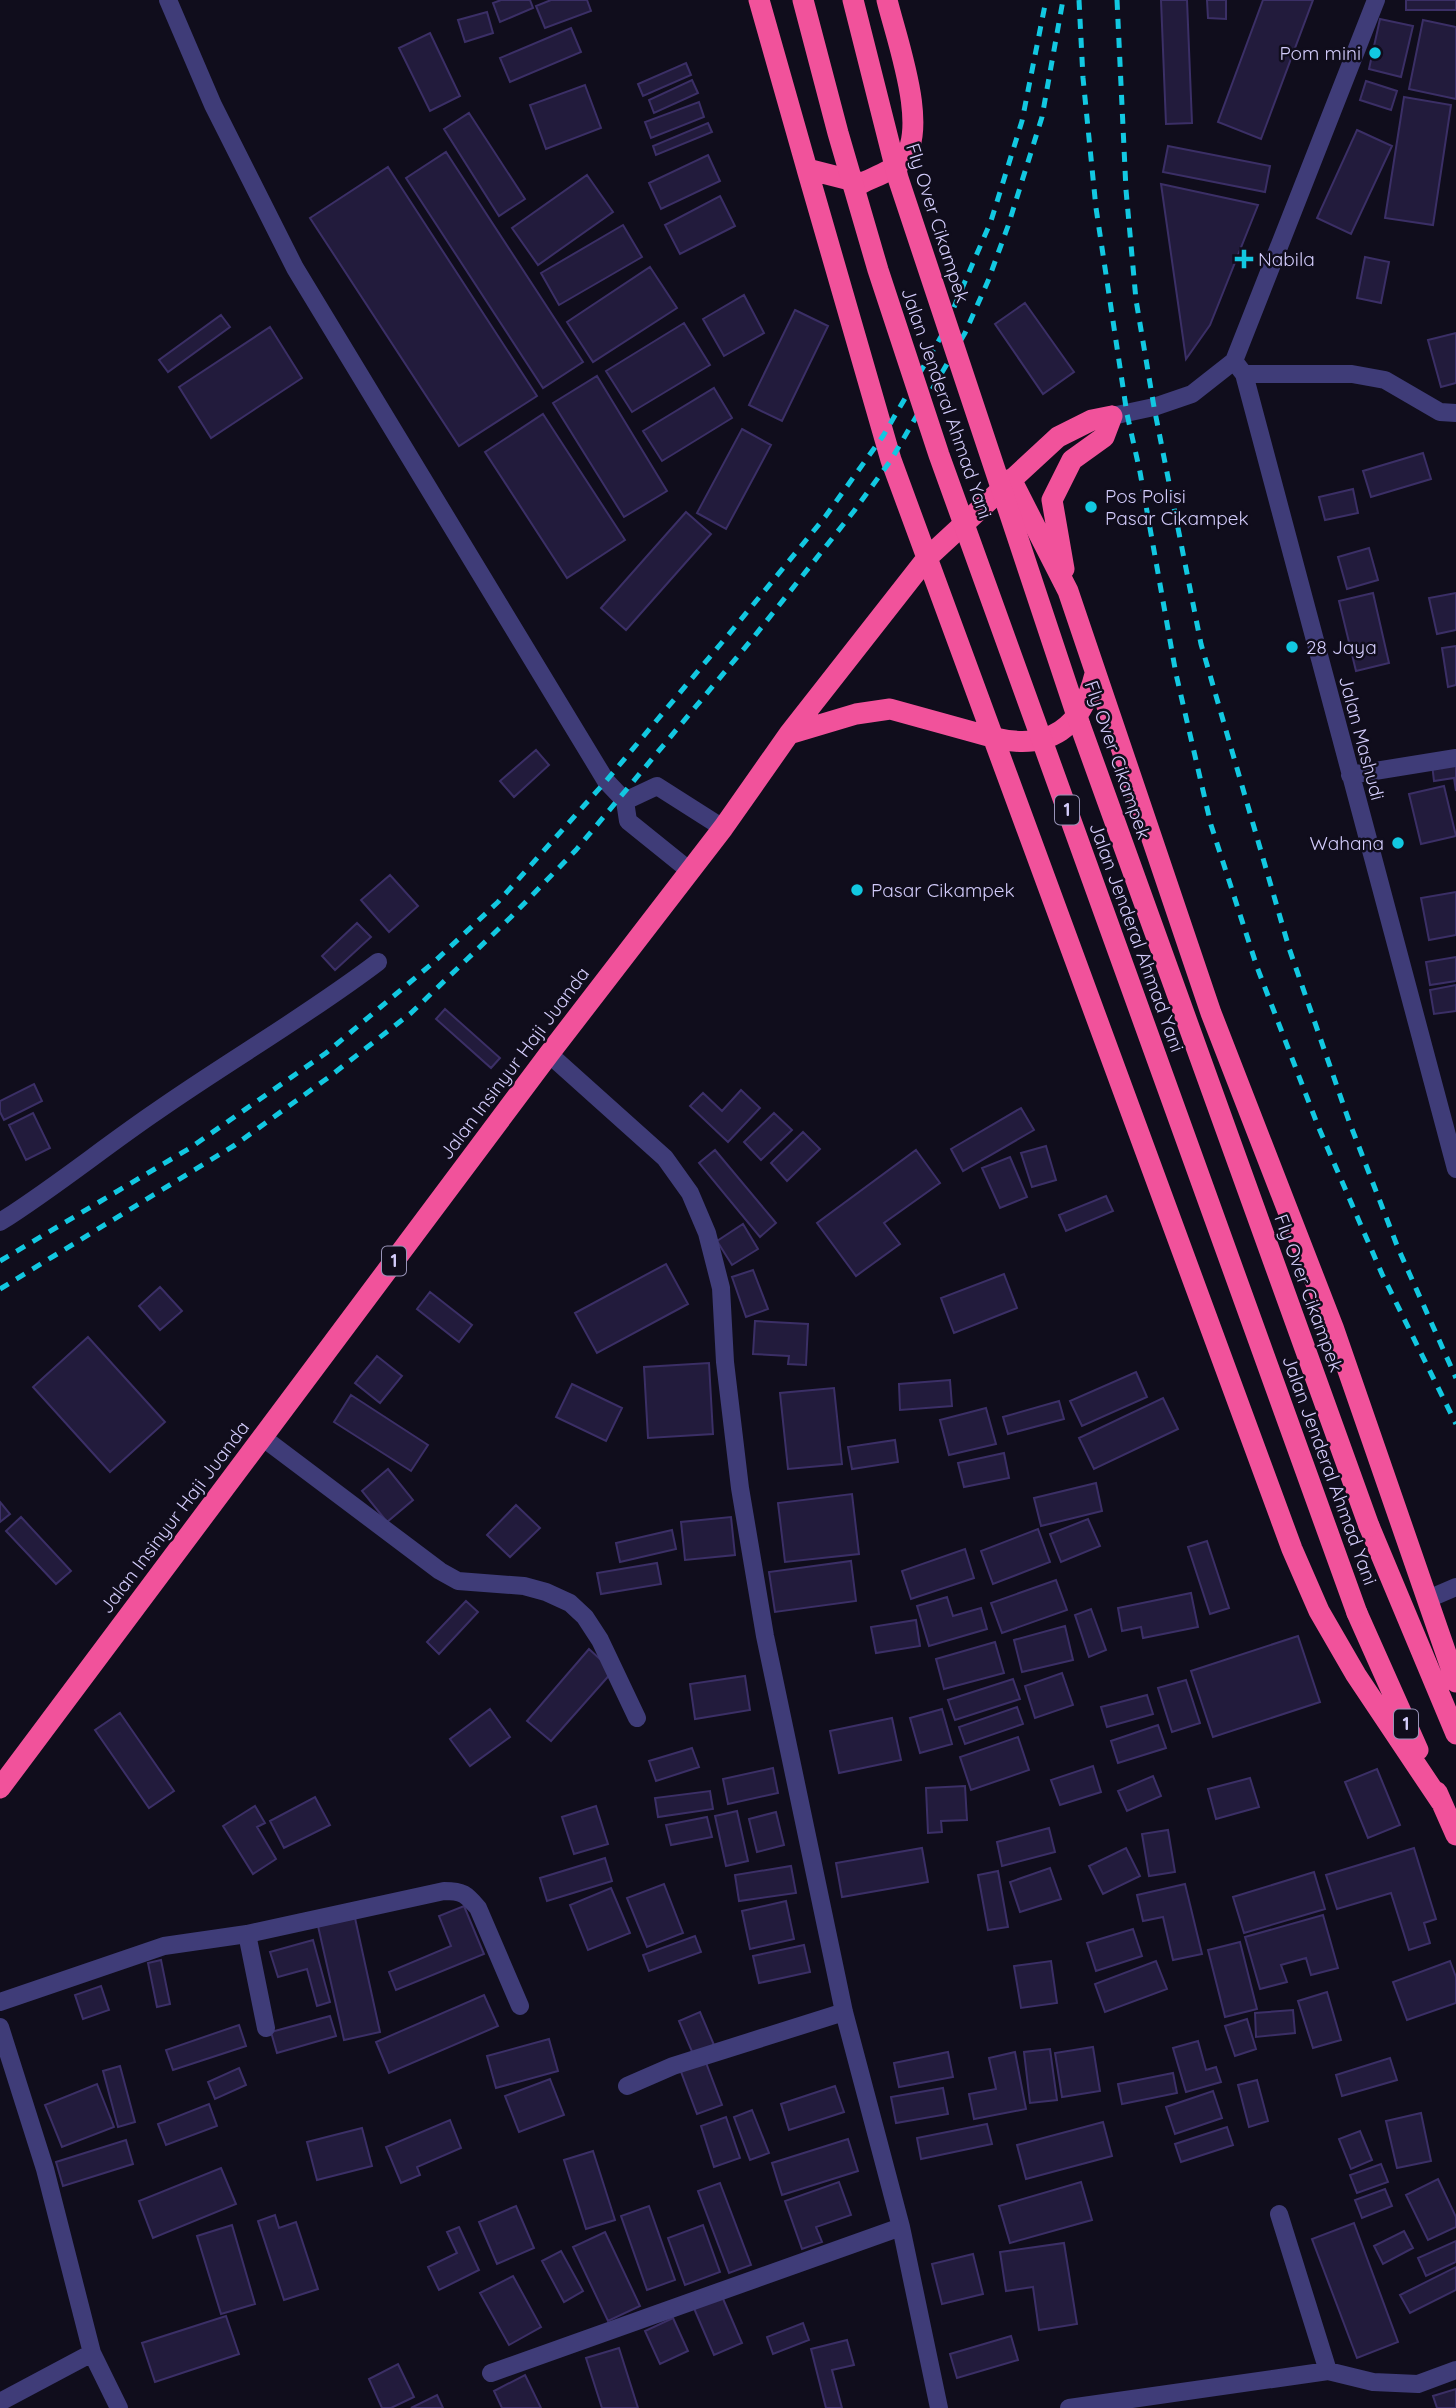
<svg xmlns="http://www.w3.org/2000/svg" width="1456" height="2408" font-family="Quicksand,sans-serif">
	<style>
		.building { fill: #221b3c; stroke: #3b2f66; stroke-width: 2 }
		.lines { fill: none; stroke-linecap: round; stroke-linejoin: round }
		.minor { stroke: #3f3c78; stroke-width: 18 }
		.highway { stroke: #f1529b; stroke-width: 21 }
		.rail { stroke: #12c8e1; stroke-width: 5; stroke-dasharray: 10 9; stroke-linecap: butt }
		.highway-bridge { stroke: #f1529b; stroke-width: 21 }
		.poi-dot { fill: #12c8e1; stroke: #100d1c; stroke-width: 2.5 }
		.labels { text-anchor: middle; stroke-width: 5; stroke-linejoin: round; paint-order: stroke }
		.shield { fill: #100d1c; stroke: #9893b8; stroke-width: 2 }
		.shield-label { font-size: 18px; font-weight: bold; fill: #d3ccfb }
		.poi-label { font-size: 19px; fill: #d3ccfb; stroke: #100d1c; text-anchor: start }
		.street-label { font-size: 19px; fill: #d3ccfb; stroke: #100d1c }
	</style>
	<rect width="100%" height="100%" fill="#100d1c"/>
	<path class="building" d="M501,0H530L533,8L500,22L493,3Z
		M551,0H587L591,11L545,28L536,6Z
		M1161,0H1187L1192,123L1166,124Z
		M1207,0H1226V19L1208,18Z
		M1263,0H1313L1261,139L1218,122Z
		M1406,0H1456V10H1406Z
		M487,12L493,33L465,42L458,20Z
		M1380,19L1413,26L1401,77L1369,69Z
		M1423,20L1456,27V99L1409,89Z
		M571,28L581,52L510,82L500,58Z
		M430,33L460,96L430,111L399,48Z
		M686,63L691,75L643,96L638,84Z
		M692,80L698,93L654,113L649,100Z
		M1366,81L1397,91L1391,110L1360,100Z
		M585,85L601,128L546,149L530,105Z
		M1404,97L1451,105L1433,225L1385,218Z
		M699,102L704,117L651,138L645,122Z
		M469,113L525,199L499,216L444,129Z
		M708,123L712,132L656,155L653,146Z
		M1357,130L1392,146L1351,234L1317,218Z
		M1168,146L1270,166L1265,192L1163,172Z
		M446,152L583,362L543,388L406,178Z
		M708,155L720,181L661,209L649,183Z
		M388,167L537,396L459,446L310,218Z
		M587,175L613,212L538,265L512,228Z
		M1161,184L1258,205L1210,325L1186,359Z
		M720,196L735,226L680,254L665,225Z
		M623,225L642,257L559,305L541,273Z
		M1365,257L1389,262L1381,303L1357,298Z
		M650,267L677,308L593,362L567,322Z
		M744,295L764,333L724,356L703,319Z
		M1025,303L1074,372L1043,394L995,324Z
		M795,310L828,326L782,421L749,405Z
		M221,315L230,327L168,372L159,360Z
		M684,323L710,365L632,412L606,371Z
		M270,327L302,378L211,438L179,387Z
		M1456,333V383L1441,387L1428,340Z
		M597,376L667,491L624,517L553,403Z
		M714,388L732,418L662,461L643,431Z
		M543,414L625,540L567,578L485,452Z
		M742,429L771,445L726,529L697,513Z
		M1423,453L1431,479L1371,497L1363,471Z
		M1353,489L1358,513L1325,520L1319,497Z
		M686,512L711,534L626,630L601,608Z
		M1369,548L1378,580L1347,589L1338,557Z
		M1373,593L1389,663L1356,671L1339,601Z
		M1456,593V630L1437,634L1429,598Z
		M1456,646V685L1448,687L1442,648Z
		M536,750L549,765L514,797L500,781Z
		M1456,761V791L1454,778L1434,781L1432,764Z
		M1444,786L1456,836L1421,844L1409,794Z
		M390,875L418,906L389,932L361,900Z
		M1456,892V935L1429,940L1421,898Z
		M357,923L371,937L335,970L322,956Z
		M1456,957V981L1430,985L1426,962Z
		M1456,985V1011L1434,1014L1430,990Z
		M445,1009L500,1058L491,1068L436,1019Z
		M34,1084L42,1101L4,1120L0,1112V1101Z
		M741,1090L760,1108L728,1142L690,1106L703,1093L722,1111Z
		M1021,1108L1034,1130L963,1171L951,1149Z
		M33,1113L50,1148L26,1160L9,1125Z
		M774,1113L792,1130L761,1160L744,1142Z
		M803,1132L820,1149L787,1181L771,1163Z
		M1046,1146L1056,1180L1032,1187L1021,1153Z
		M715,1150L776,1223L760,1237L699,1163Z
		M916,1150L940,1183L884,1223L900,1244L856,1276L817,1223Z
		M1010,1157L1027,1197L1000,1208L982,1168Z
		M1106,1196L1113,1211L1066,1231L1059,1215Z
		M743,1224L758,1249L732,1265L717,1241Z
		M666,1264L688,1304L597,1353L575,1313Z
		M753,1270L768,1309L746,1317L732,1277Z
		M1004,1274L1017,1308L954,1333L941,1298Z
		M160,1287L182,1311L160,1330L139,1306Z
		M430,1292L472,1325L459,1342L417,1309Z
		M755,1321L808,1324L806,1365L788,1364L789,1356L753,1354Z
		M88,1337L165,1422L110,1472L33,1387Z
		M377,1356L402,1376L380,1403L355,1383Z
		M709,1363L713,1434L648,1438L644,1367Z
		M1136,1372L1147,1397L1082,1426L1070,1401Z
		M950,1380L952,1406L900,1410L899,1384Z
		M572,1384L622,1408L606,1441L556,1417Z
		M834,1388L842,1464L788,1469L780,1393Z
		M351,1395L428,1445L411,1471L334,1422Z
		M1163,1398L1178,1429L1094,1469L1079,1438Z
		M1059,1401L1064,1419L1008,1434L1003,1417Z
		M986,1408L996,1444L949,1455L940,1420Z
		M895,1440L898,1462L852,1469L848,1447Z
		M1004,1453L1009,1478L964,1487L958,1463Z
		M388,1469L413,1500L387,1522L362,1491Z
		M1096,1483L1102,1511L1041,1526L1034,1498Z
		M852,1494L859,1554L785,1562L778,1503Z
		M0,1502L10,1514L0,1522Z
		M516,1505L540,1528L510,1557L487,1535Z
		M21,1517L71,1571L56,1584L6,1531Z
		M731,1517L735,1555L685,1560L681,1522Z
		M1088,1519L1100,1546L1061,1562L1050,1534Z
		M1038,1529L1050,1562L993,1584L981,1551Z
		M672,1530L676,1549L620,1562L616,1543Z
		M1207,1541L1229,1608L1210,1614L1188,1547Z
		M965,1549L974,1578L911,1599L902,1571Z
		M851,1561L856,1601L775,1612L769,1572Z
		M657,1563L661,1584L601,1594L597,1573Z
		M1056,1580L1067,1610L1002,1633L991,1603Z
		M1191,1593L1198,1627L1143,1638L1141,1627L1122,1631L1118,1608Z
		M947,1597L953,1616L981,1608L987,1629L929,1646L917,1606Z
		M466,1601L478,1612L439,1654L427,1642Z
		M1091,1609L1106,1650L1089,1657L1075,1615Z
		M916,1620L920,1646L876,1653L871,1627Z
		M1065,1626L1073,1660L1022,1672L1014,1640Z
		M1298,1636L1320,1702L1213,1737L1191,1671Z
		M995,1642L1004,1673L944,1689L936,1659Z
		M589,1649L613,1671L551,1741L527,1721Z
		M1062,1673L1073,1705L1035,1718L1025,1686Z
		M745,1676L750,1710L695,1719L690,1684Z
		M1013,1679L1020,1699L955,1720L948,1700Z
		M1186,1680L1200,1723L1172,1732L1158,1688Z
		M1147,1695L1153,1714L1107,1727L1101,1707Z
		M1017,1707L1023,1724L965,1744L959,1727Z
		M490,1709L510,1737L470,1766L450,1739Z
		M942,1709L952,1744L920,1753L910,1718Z
		M120,1713L174,1791L149,1808L95,1730Z
		M892,1718L901,1760L839,1773L830,1731Z
		M1158,1725L1166,1748L1118,1763L1111,1741Z
		M1018,1737L1029,1770L971,1790L960,1757Z
		M692,1748L699,1767L656,1781L649,1761Z
		M1093,1766L1101,1792L1060,1805L1051,1780Z
		M773,1768L778,1793L728,1804L723,1779Z
		M1377,1769L1400,1825L1368,1838L1345,1782Z
		M1153,1776L1161,1796L1127,1811L1118,1791Z
		M1250,1778L1259,1807L1216,1819L1208,1789Z
		M965,1786L967,1820L941,1821L942,1832L928,1833L926,1788Z
		M710,1791L713,1809L658,1817L655,1798Z
		M315,1797L330,1825L284,1848L270,1821Z
		M255,1806L265,1823L257,1827L276,1859L253,1874L223,1826Z
		M596,1806L608,1844L574,1854L562,1817Z
		M737,1811L748,1861L726,1866L715,1816Z
		M776,1812L784,1845L757,1852L749,1819Z
		M707,1817L712,1837L671,1845L666,1825Z
		M1049,1828L1055,1852L1002,1866L997,1842Z
		M1168,1830L1175,1872L1149,1876L1142,1834Z
		M922,1848L928,1882L842,1897L836,1863Z
		M1126,1848L1140,1876L1103,1894L1089,1866Z
		M1414,1848L1436,1919L1424,1923L1430,1943L1409,1950L1391,1893L1337,1909L1326,1875Z
		M605,1858L612,1881L547,1901L540,1878Z
		M791,1866L796,1893L739,1901L735,1875Z
		M1050,1868L1061,1899L1020,1912L1010,1882Z
		M998,1871L1008,1927L988,1930L978,1875Z
		M1314,1872L1325,1909L1244,1933L1233,1897Z
		M664,1884L683,1933L647,1947L627,1898Z
		M1185,1884L1202,1954L1173,1960L1163,1917L1143,1921L1137,1895Z
		M611,1888L630,1933L588,1950L570,1905Z
		M786,1901L794,1939L750,1949L742,1911Z
		M464,1906L484,1954L396,1990L389,1972L451,1946L439,1916Z
		M1323,1915L1338,1968L1311,1975L1306,1958L1281,1965L1287,1982L1260,1989L1245,1937Z
		M355,1918L380,2032L344,2040L318,1926Z
		M1133,1929L1142,1956L1096,1971L1087,1943Z
		M695,1936L701,1952L649,1971L643,1955Z
		M313,1940L330,2002L317,2006L307,1969L278,1977L270,1952Z
		M1240,1942L1257,2009L1225,2017L1208,1950Z
		M804,1945L810,1972L759,1983L753,1956Z
		M161,1960L170,2004L157,2007L148,1963Z
		M1051,1961L1057,2003L1021,2008L1014,1966Z
		M1156,1961L1167,1989L1105,2012L1095,1984Z
		M1450,1961L1456,1977V2003L1407,2020L1393,1982Z
		M101,1986L109,2010L83,2019L75,1995Z
		M1327,1992L1341,2040L1313,2048L1298,2001Z
		M484,1995L498,2026L389,2073L376,2042Z
		M1293,2010L1295,2033L1256,2037L1255,2013Z
		M700,2012L714,2045L693,2054L679,2021Z
		M330,2016L336,2036L277,2053L271,2032Z
		M1247,2019L1256,2049L1235,2056L1225,2026Z
		M239,2025L246,2046L173,2070L166,2050Z
		M549,2039L558,2071L496,2088L487,2056Z
		M1198,2041L1206,2070L1216,2067L1221,2082L1186,2092L1173,2048Z
		M1093,2047L1100,2091L1062,2097L1055,2053Z
		M1050,2049L1057,2100L1030,2103L1024,2052Z
		M948,2052L953,2077L899,2087L894,2063Z
		M1015,2052L1026,2109L974,2119L969,2094L996,2089L989,2058Z
		M1390,2058L1397,2080L1342,2096L1336,2075Z
		M705,2060L722,2105L697,2114L680,2069Z
		M120,2066L135,2122L118,2127L103,2071Z
		M239,2068L246,2085L215,2099L208,2082Z
		M1173,2073L1177,2093L1122,2104L1118,2084Z
		M550,2079L564,2115L519,2132L505,2096Z
		M1257,2080L1268,2121L1249,2127L1238,2085Z
		M97,2084L114,2127L62,2147L45,2105Z
		M835,2086L844,2112L789,2130L781,2104Z
		M943,2088L948,2114L896,2123L891,2097Z
		M1213,2091L1222,2118L1175,2134L1166,2107Z
		M209,2104L217,2126L166,2145L158,2124Z
		M752,2110L769,2153L750,2160L734,2117Z
		M1421,2113L1431,2161L1397,2168L1386,2121Z
		M726,2117L740,2158L714,2167L701,2126Z
		M450,2120L461,2148L417,2167L420,2175L401,2183L386,2147Z
		M1103,2122L1112,2156L1026,2179L1017,2145Z
		M987,2124L992,2144L921,2159L917,2138Z
		M1227,2127L1233,2145L1181,2162L1175,2144Z
		M362,2128L372,2166L317,2180L307,2142Z
		M1360,2131L1372,2160L1351,2169L1339,2139Z
		M848,2139L858,2171L782,2195L772,2163Z
		M126,2140L133,2164L63,2186L56,2162Z
		M593,2151L615,2220L586,2229L564,2160Z
		M1381,2164L1388,2182L1357,2193L1350,2175Z
		M221,2168L236,2204L153,2238L139,2201Z
		M1438,2179L1456,2217V2227L1428,2240L1406,2195Z
		M839,2182L851,2215L816,2227L822,2242L802,2249L785,2201Z
		M1081,2182L1092,2220L1010,2243L999,2206Z
		M720,2183L751,2265L729,2273L698,2191Z
		M1385,2189L1392,2206L1362,2218L1355,2200Z
		M516,2206L534,2248L497,2264L479,2222Z
		M649,2206L675,2280L647,2290L621,2216Z
		M275,2215L279,2228L296,2222L318,2289L284,2300L258,2221Z
		M1354,2223L1398,2342L1357,2358L1312,2239Z
		M232,2225L255,2304L221,2314L197,2236Z
		M703,2225L720,2272L685,2285L668,2238Z
		M459,2227L479,2270L439,2290L428,2267L457,2253L447,2232Z
		M1404,2231L1413,2248L1383,2264L1374,2246Z
		M605,2232L640,2306L608,2321L573,2247Z
		M1456,2241V2262L1426,2276L1418,2258Z
		M1064,2243L1077,2324L1039,2330L1033,2287L1006,2291L1000,2252Z
		M561,2251L583,2291L564,2302L542,2261Z
		M973,2254L983,2294L942,2304L932,2264Z
		M1456,2267V2290L1410,2313L1400,2295Z
		M513,2276L541,2327L509,2345L480,2293Z
		M721,2294L742,2343L714,2355L693,2306Z
		M226,2316L239,2354L155,2382L142,2343Z
		M673,2318L688,2351L660,2364L645,2331Z
		M803,2323L809,2340L773,2354L767,2337Z
		M1011,2336L1018,2360L957,2378L950,2354Z
		M847,2340L854,2365L832,2370L842,2408H826L811,2349Z
		M619,2348L638,2408H602L586,2358Z
		M398,2364L414,2397L391,2408H382L369,2379Z
		M525,2375L541,2408H502L494,2391Z
		M1456,2389V2408H1437L1433,2396Z
		M437,2395L443,2408H411Z"/>
	<g class="lines">
		<path class="minor" d="M168,0L213,105L295,268L606,781L625,801L628,821L690,871
			M1234,361L1244,374L1456,1169
			M1244,374H1352L1385,380L1440,412L1456,413
			M1112,416L1154,407L1192,394L1234,361L1376,0
			M1350,775L1456,758
			M625,801L657,786L723,828
			M549,1054L665,1158L690,1193L707,1233L721,1288L725,1362L740,1488L765,1636L844,2012L901,2227L939,2408
			M0,1222C54,1188 104,1147 157,1111C230,1060 307,1016 378,962
			M262,1437L440,1571L458,1581L524,1586L546,1592L570,1603L585,1617L600,1640L637,1718
			M1428,1599L1456,1587
			M247,1934L266,2028
			M0,2002L164,1946L247,1934L444,1891C463,1891 466,1894 478,1908L520,2006
			M0,2027L45,2169L92,2353L119,2408
			M627,2086L673,2066L844,2012
			M1279,2214L1328,2371
			M491,2373L901,2227
			M0,2402L92,2353
			M1069,2408L1328,2371L1373,2382L1418,2384L1456,2370"/>
		<path class="highway" d="M759,0L807,169L862,183C874,177 892,171 901,162C931,132 896,38 887,0
			M807,169L891,460L1292,1549L1319,1611L1356,1675L1441,1802
			M1011,479L1068,591L1211,1013L1333,1327L1456,1682
			M1064,569L1052,500L1072,460L1104,437L1112,416
			M789,734L856,714L890,709L995,738C1050,751 1082,727 1095,674
			M1369,1526L1456,1734
			M1357,1613L1418,1750
			M0,1788L549,1054L723,828L789,734L927,558L1058,437L1092,420L1112,416
			M1437,1792L1456,1835"/>
		<path class="rail" d="M1079,0L1083,78L1096,208L1127,414L1140,472L1176,674L1211,825L1257,967L1318,1126L1382,1274L1456,1424
			M1117,0L1126,190L1136,300L1154,407L1201,644L1289,948L1349,1121L1398,1248L1456,1378
			M0,1261L190,1148L326,1053L434,962L498,902L606,781L734,628L825,517L883,436L942,335L991,221L1022,121L1046,0
			M0,1289L235,1145L329,1077L411,1013L511,917L576,850L753,638L854,511L891,460L965,333L988,281L1008,226L1042,117L1063,0"/>
		<path class="highway-bridge" d="M803,0L838,133L878,270L939,455L1357,1613
			M853,0L898,178L1080,725L1369,1526"/>
	</g>
	<g class="poi-dot">
		<circle cx="1375" cy="53" r="7"/>
		<path d="M1240.5 248.5h7v7h7v7h-7v7h-7v-7h-7v-7h7z"/>
		<circle cx="1091" cy="507" r="7"/>
		<circle cx="1292" cy="647" r="7"/>
		<circle cx="1398" cy="843" r="7"/>
		<circle cx="857" cy="890" r="7"/>
	</g>
	<g class="labels">
		<g class="shield">
			<rect x="1055" y="795.5" width="24" height="29" rx="5"/>
			<rect x="382" y="1246.5" width="24" height="29" rx="5"/>
			<rect x="1394" y="1709.5" width="24" height="29" rx="5"/>
		</g>
		<g class="shield-label">
			<text x="1067" y="816">1</text>
			<text x="394" y="1267">1</text>
			<text x="1406" y="1730">1</text>
		</g>
		<g class="poi-label">
			<text x="1361" y="60" text-anchor="end">Pom mini</text>
			<text x="1258" y="266">Nabila</text>
			<text x="1105" y="503">Pos Polisi<tspan x="1105" dy="22">Pasar Cikampek</tspan></text>
			<text x="1306" y="654">28 Jaya</text>
			<text x="1384" y="850" text-anchor="end">Wahana</text>
			<text x="871" y="897">Pasar Cikampek</text>
		</g>
		<g class="street-label">
			<text transform="translate(938 223) rotate(72)" y="7">Fly Over Cikampek</text>
			<text transform="translate(947 403) rotate(71)" y="7">Jalan Jenderal Ahmad Yani</text>
			<text transform="translate(1362 738) rotate(75)" y="7">Jalan Mashudi</text>
			<text transform="translate(1118 760) rotate(71)" y="7">Fly Over Cikampek</text>
			<text transform="translate(1137 937) rotate(70)" y="7">Jalan Jenderal Ahmad Yani</text>
			<text transform="translate(514 1063) rotate(-53)" y="7">Jalan Insinyur Haji Juanda</text>
			<text transform="translate(1309 1293) rotate(70)" y="7">Fly Over Cikampek</text>
			<text transform="translate(1330 1470) rotate(70)" y="7">Jalan Jenderal Ahmad Yani</text>
			<text transform="translate(174 1517) rotate(-53)" y="7">Jalan Insinyur Haji Juanda</text>
		</g>
	</g>
</svg>
